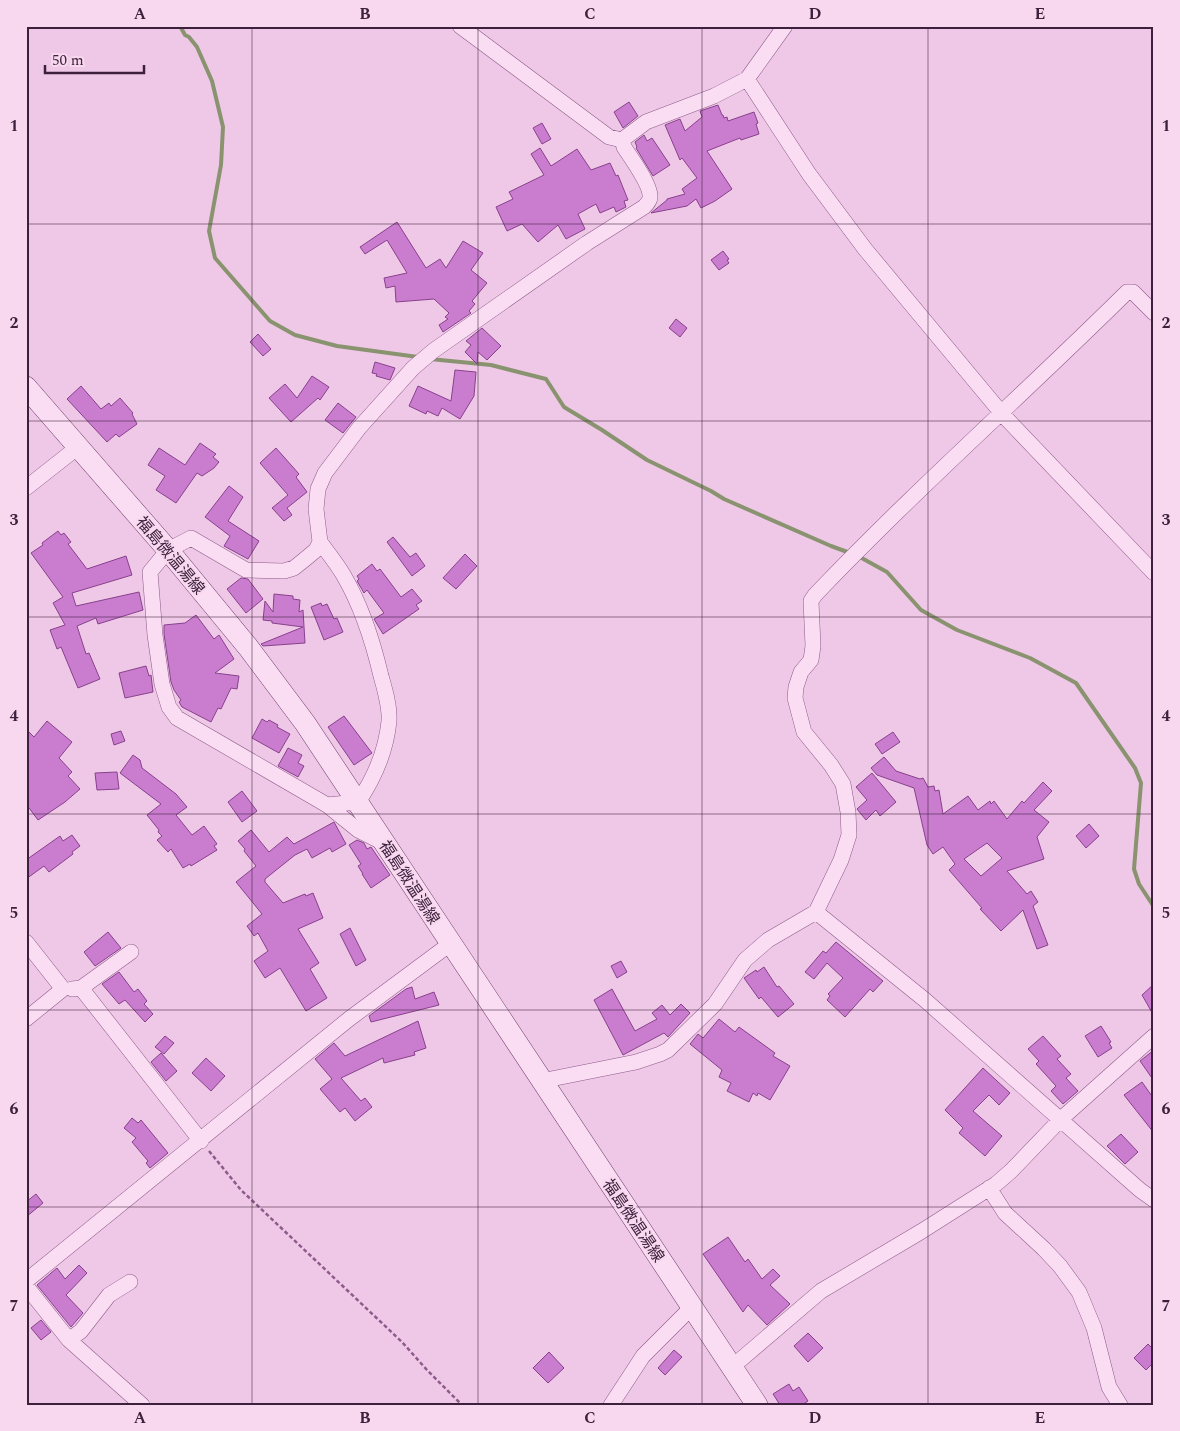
<svg xmlns="http://www.w3.org/2000/svg" width="1180" height="1431" font-family="Spectral,'Noto Sans JP',serif">
	<style>
		.lines { fill: none; stroke-linecap: round; stroke-linejoin: round }
		.stream { stroke: #89936f; stroke-width: 4 }
		.building { fill: #ca7dcf; stroke: #87418c; fill-rule: evenodd }
		.street-casing { stroke: #8d5c8a; stroke-width: 16 }
		.secondary-casing { stroke: #6f3f6d; stroke-width: 22 }
		.path { stroke: #8d5c8a; stroke-width: 2.5; stroke-dasharray: 4 2.5; stroke-linecap: butt }
		.street { stroke: #fadcf3; stroke-width: 15 }
		.secondary { stroke: #fadcf3; stroke-width: 21 }
		.grid { fill: none; stroke: #3d203c; stroke-width: 1; stroke-opacity: 0.55 }
		.labels { text-anchor: middle; stroke-width: 4; stroke-linejoin: round; paint-order: stroke }
		.street-label { font-size: 16px; fill: #3d203c; stroke: #f7d8ef }
		.neatline { fill: none; stroke: #3d203c; stroke-width: 2 }
		.grid-label { font-size: 16px; text-anchor: middle; font-weight: bold; fill: #3d203c }
	</style>
	<rect width="100%" height="100%" fill="#f0c8e7"/>
	<g class="lines">
		<path class="stream" d="M180,26L185,35L189,37L197,47L212,81L223,127L221,165L209,231L215,258L270,321L295,335L337,346L418,357
			M430,359L491,365L546,379L564,407L602,430L647,460L711,491L724,499L831,546L850,553
			M858,556L887,572L921,610L957,630L1030,658L1076,683L1135,768L1141,783L1134,869L1139,884L1154,907"/>
	</g>
	<path class="building" d="M629,102L638,116L623,128L614,112Z
		M718,105L722,115H723L724,118L727,117L728,121L754,112L758,123L756,124L759,134L741,140L740,138L707,151L732,189L715,201L701,208L696,199L687,206L651,213L667,200V199L685,194L682,189L697,178L682,158L680,160L665,125L680,119L685,131L702,117L700,111Z
		M542,123L551,139L542,144L533,128Z
		M644,135L647,141L652,138L670,165L653,176L636,148L637,147L635,142Z
		M540,148L551,166L577,149L591,170L610,163L616,176L618,175L628,200L624,201L626,207L616,212L614,207L600,213L596,204L578,214L585,229L566,239L558,225L538,242L522,224L507,231L496,207L513,199L509,192L544,175L531,154Z
		M397,222L426,268L440,259L446,268L463,241L483,253L471,270L487,283L472,301L475,304L469,311L471,313L443,332L439,325L448,319L445,317L449,313L434,299L396,302L395,286L386,288L384,278L407,273L387,240L365,254L360,247Z
		M723,251L729,259L727,260L729,263L719,270L711,260Z
		M676,319L687,328L680,337L669,328Z
		M482,328L501,346L487,360L478,352L477,364L465,352L471,345L466,341Z
		M258,334L271,349L263,356L250,342Z
		M375,362L395,368L390,380L376,376L377,374L372,373Z
		M455,370L476,372L474,396L460,419L442,408L438,416L427,411L426,414L409,406L418,386L451,401Z
		M312,376L329,387L320,400L318,398L291,422L269,398L285,384L297,398Z
		M81,386L101,409L109,403L111,406L120,398L133,413L132,414L137,424L119,437L116,434L107,442L67,399Z
		M338,403L356,417L343,433L325,420Z
		M200,443L216,454L213,457L219,462L214,468L202,476L197,473L176,503L156,490L165,476L148,465L159,448L185,465Z
		M276,448L299,474L296,477L307,492L287,508L292,515L284,521L272,508L288,495L260,463Z
		M229,486L243,497L228,521L259,541L248,559L224,546L230,536L205,517Z
		M58,531L61,535L64,533L71,542L68,544L87,569L126,556L132,575L72,593L76,606L139,592L143,610L98,624L96,618L77,626L86,654L89,653L100,679L78,688L61,647L57,649L50,630L65,625L53,603L63,597L31,553L43,545L42,543Z
		M393,537L410,557L416,553L425,566L412,576L387,542Z
		M465,554L477,566L456,589L443,578Z
		M372,564L377,571L380,569L401,597L412,589L422,601L416,605L419,609L383,634L374,619L384,613L367,590L364,593L357,581L359,579L357,576Z
		M241,578L248,579L263,599L246,613L227,589Z
		M274,594L293,596V599L300,600L299,612L303,610L305,643L263,646L261,644L303,627L272,623V621L263,620L265,601L273,612Z
		M321,603L322,606L327,604L334,619L337,618L343,632L324,640L311,607Z
		M196,615L214,639L219,635L234,659L215,673L239,676L237,689L231,688L221,709L218,708L211,722L182,707L179,702L181,700L174,690L171,682L164,634V625L185,623Z
		M146,666L149,676L151,675L153,692L125,698L119,673Z
		M344,716L372,753L354,765L328,727Z
		M262,719L267,722L269,720L278,725L277,727L290,734L279,753L252,738Z
		M47,721L72,742L59,758L72,772L68,776L80,789L65,802L38,820L26,804V729L34,737Z
		M121,731L125,741L114,745L111,734Z
		M893,732L900,742L882,754L875,744Z
		M288,748L302,755L298,763L304,766L298,777L278,766Z
		M133,755L140,760L142,768L176,794L187,807L176,815L192,835L204,826L217,844L214,846L217,850L191,866L190,864L183,868L171,849L168,852L157,840L162,836L158,832L159,830L147,815L161,804L120,773Z
		M884,757L896,771L920,779L923,778L928,787L934,786L935,791L939,790L943,814L968,796L978,810L990,801L991,804L994,801L1007,819L1022,801L1024,803L1043,782L1052,791L1034,810L1049,822L1037,837L1044,859L1007,871L1027,894L1031,891L1038,902L1033,906L1048,945L1037,949L1023,910L1001,931L980,909L982,908L949,870L955,864L943,847L933,854L927,845L914,788L877,775L871,768ZM987,843L1002,858L981,876L964,859Z
		M117,772L119,789L97,790L95,773Z
		M872,773L896,802L880,816L876,810L866,820L857,809L867,800L856,787Z
		M242,791L257,811L242,822L228,802Z
		M334,822L346,844L332,852L330,848L312,858L307,849L295,855L265,879V882L283,903L305,894L306,896L313,893L323,918L298,929L319,963L310,969L327,998L306,1011L280,968L265,978L254,961L268,951L258,933L254,936L247,926L262,914L236,882L256,866L244,851L245,849L238,841L251,830L269,852L287,837L294,844Z
		M1089,824L1099,836L1086,848L1076,836Z
		M72,835L80,846L72,852L73,854L49,872L44,866L26,879V860L60,836L63,841Z
		M357,840L364,843L367,849L371,847L390,875L371,888L362,874H363L358,866L361,864L349,845Z
		M350,928L366,960L356,966L340,934Z
		M108,932L121,948L95,966L84,952Z
		M836,942L883,981L873,992L870,989L845,1017L827,1000L830,996L828,994L843,978L827,963L814,979L805,972L823,951L826,953Z
		M621,961L627,972L617,978L611,966Z
		M764,967L777,987L779,986L794,1004L778,1017L761,997L759,999L744,978L756,970L757,972Z
		M119,972L134,992L138,989L147,1001L144,1004L153,1014L145,1022L125,1000L119,1004L102,984Z
		M1154,984V1016L1142,995Z
		M412,987L415,999L434,992L439,1005L371,1022L369,1016L406,989Z
		M612,989L635,1031L657,1019L652,1013L662,1005L670,1015L681,1004L690,1013L668,1037L664,1033L623,1055L594,1000Z
		M719,1019L735,1032L739,1027L775,1053L773,1056L790,1066L770,1100L758,1093L757,1096L753,1093L749,1102L727,1091L731,1083L719,1077L722,1070L690,1044L698,1034L703,1038Z
		M418,1021L426,1048L414,1052L415,1055L384,1063L383,1058L341,1078L361,1101L365,1098L372,1107L355,1121L345,1108L340,1112L320,1089L332,1079L315,1059L334,1043L345,1056Z
		M1101,1026L1111,1042L1109,1043L1112,1048L1098,1057L1085,1036Z
		M165,1036L174,1043L164,1054L155,1047Z
		M1043,1036L1061,1056L1057,1059L1071,1074L1066,1078L1078,1091L1063,1104L1051,1091L1056,1086L1036,1064L1039,1061L1028,1049Z
		M1154,1050V1081L1140,1061Z
		M161,1053L177,1071L166,1081L151,1062Z
		M206,1058L225,1076L211,1091L192,1073Z
		M983,1068L1010,1093L999,1105L989,1095L973,1111L1002,1136L985,1156L959,1133L963,1128L945,1110Z
		M1142,1082L1154,1099V1133L1124,1095Z
		M132,1118L138,1123L141,1120L168,1153L150,1168L146,1163L148,1161L132,1142L136,1138L124,1128Z
		M1121,1134L1138,1152L1125,1164L1107,1146Z
		M36,1194L43,1203L26,1217V1202Z
		M728,1237L745,1262L748,1259L762,1279L773,1269L780,1276L770,1285L790,1304L767,1325L748,1305L743,1312L703,1254Z
		M79,1265L87,1273L66,1295L83,1313L71,1327L37,1285L57,1268L65,1279Z
		M41,1320L51,1332L41,1340L31,1328Z
		M808,1333L823,1348L808,1362L794,1346Z
		M1148,1344L1154,1350V1362L1146,1370L1134,1358Z
		M674,1350L682,1357L665,1375L658,1368Z
		M549,1352L564,1368L548,1383L533,1368Z
		M789,1384L793,1391L799,1387L808,1401L802,1405H780L773,1394Z"/>
	<g class="lines">
		<defs>
			<path id="street" d="M460,26L609,137L622,140
				M747,79L809,174L865,249L1004,416L1154,573
				M26,488L78,447
				M320,542C328,553 337,564 344,576C362,607 373,642 381,676C385,690 390,707 389,721C386,752 375,777 358,802L327,805
				M384,843L358,830L327,805L177,718L169,707L162,684L155,635L150,572L168,550L191,538L246,570L284,571L294,568L304,560L316,550L320,542L316,509L318,489L325,473L359,428L413,368L433,351L587,243L644,207C647,204 650,201 650,197C651,185 631,158 624,147L622,140L646,122L714,96L747,79L785,26
				M816,912L925,1000L1140,1190L1154,1200
				M26,942L63,989L26,1019
				M81,988L201,1141
				M72,989L81,988L131,952
				M541,1081L636,1062L660,1054L668,1050L715,1004L745,960L768,940L816,912L841,860L849,835L848,812L843,784L831,765L804,732L795,698L796,687L801,672L811,660L813,646L811,601L815,595C915,490 1024,394 1127,292H1133L1154,313
				M989,1188L1005,1213L1044,1249L1060,1266L1079,1292L1094,1328L1109,1387L1120,1405
				M26,1281L349,1019L450,944
				M26,1286L69,1340L142,1405
				M69,1340L81,1331L109,1295L130,1282
				M732,1367L821,1291L922,1231L996,1184L1011,1171L1061,1119L1154,1036
				M611,1405L643,1356L692,1307"/>
			<path id="secondary" d="M26,387L168,550L248,647L305,723L757,1405"/>
		</defs>
		<use href="#street" class="street-casing"/>
		<use href="#secondary" class="secondary-casing"/>
		<path class="path" d="M209,1151L241,1190L402,1342L427,1370L462,1405"/>
		<use href="#street" class="street"/>
		<use href="#secondary" class="secondary"/>
	</g>
	<path class="grid" d="M252,26V1405M478,26V1405M702,26V1405M928,26V1405M26,224H1154M26,421H1154M26,617H1154M26,814H1154M26,1010H1154M26,1207H1154"/>
	<g class="labels">
		<g class="street-label">
			<text transform="translate(171 555) rotate(50)" y="6">福島微温湯線</text>
			<text transform="translate(410 882) rotate(57)" y="6">福島微温湯線</text>
			<text transform="translate(634 1220) rotate(56)" y="6">福島微温湯線</text>
		</g>
	</g>
	<rect width="1180" height="1431" fill="none" stroke="#f7d8ef" stroke-width="55"/>
	<path d="M45 65v8h99v-8" fill="none" stroke="#3d203c" stroke-width="2.5"/>
	<text x="52" y="65" font-size="15" fill="#3d203c" stroke="#f7d8ef" stroke-width="4" paint-order="stroke">50 m</text>
	<rect x="28" y="28" width="1124" height="1376" class="neatline"/>
	<g class="grid-label">
		<text x="140" y="19">A</text>
		<text x="365" y="19">B</text>
		<text x="590" y="19">C</text>
		<text x="815" y="19">D</text>
		<text x="1040" y="19">E</text>
		<text x="14" y="131">1</text>
		<text x="1166" y="131">1</text>
		<text x="14" y="328">2</text>
		<text x="1166" y="328">2</text>
		<text x="14" y="525">3</text>
		<text x="1166" y="525">3</text>
		<text x="14" y="721">4</text>
		<text x="1166" y="721">4</text>
		<text x="14" y="918">5</text>
		<text x="1166" y="918">5</text>
		<text x="14" y="1114">6</text>
		<text x="1166" y="1114">6</text>
		<text x="14" y="1311">7</text>
		<text x="1166" y="1311">7</text>
		<text x="140" y="1423">A</text>
		<text x="365" y="1423">B</text>
		<text x="590" y="1423">C</text>
		<text x="815" y="1423">D</text>
		<text x="1040" y="1423">E</text>
	</g>
</svg>
